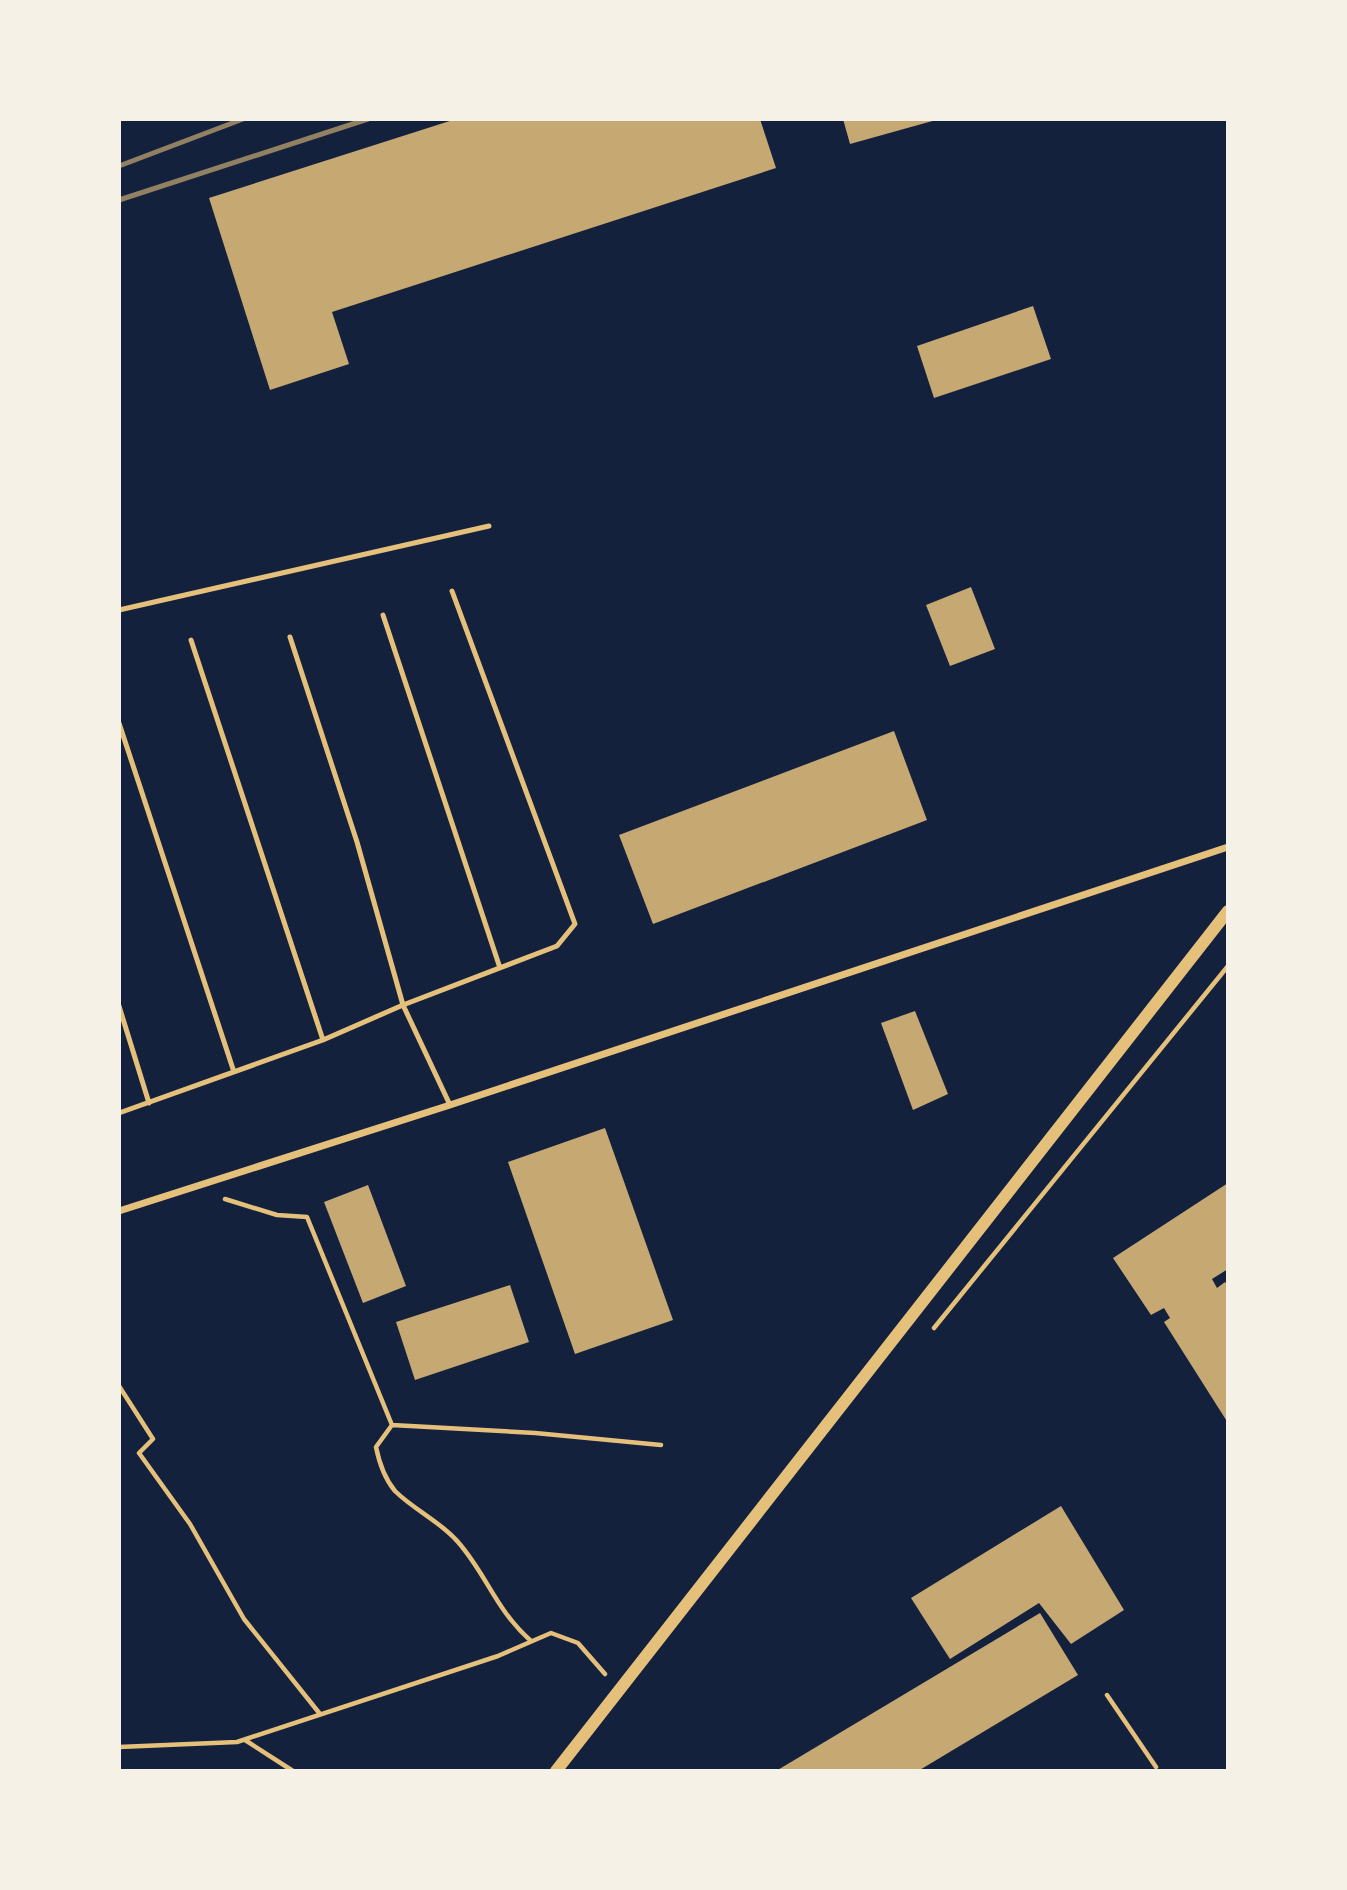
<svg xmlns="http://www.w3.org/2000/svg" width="1347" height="1890" font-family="'Noto Sans',sans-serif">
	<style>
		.building { fill: #c6a872 }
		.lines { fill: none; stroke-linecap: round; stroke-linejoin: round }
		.path { stroke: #e5c07b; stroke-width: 4.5 }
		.service { stroke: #e5c07b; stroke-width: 5 }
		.minor { stroke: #e5c07b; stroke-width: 7 }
		.tertiary { stroke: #e5c07b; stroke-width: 12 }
		.rail { stroke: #918062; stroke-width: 5 }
	</style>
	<rect width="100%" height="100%" fill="#14213d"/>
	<path class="building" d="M456,119H760L776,168L332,312L349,364L270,390L209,198Z
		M843,119H936V120L850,144Z
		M1033,306L1051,359L934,398L917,346Z
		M971,587L995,649L950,666L926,605Z
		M894,731L927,820L653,924L619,835Z
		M915,1011L948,1094L913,1110L881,1023Z
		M605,1128L673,1320L575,1354L508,1162Z
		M1228,1183V1269L1212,1279L1217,1288L1225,1282L1228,1286V1423L1164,1322L1170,1318L1164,1308L1151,1315L1113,1258Z
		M368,1185L406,1286L363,1303L324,1202Z
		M510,1285L529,1342L415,1380L396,1322Z
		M1061,1506L1124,1610L1071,1644L1039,1603L950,1659L911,1598Z
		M1040,1613L1078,1675L918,1771H776Z"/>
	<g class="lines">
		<path class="path" d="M225,1199L277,1215L307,1217L392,1425L376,1447C379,1462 385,1479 395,1491C414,1510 440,1521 458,1542C487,1575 495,1609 531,1641
			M934,1328L1228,966
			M119,1386L153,1439L139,1453L190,1524L244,1619L320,1714
			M392,1425L535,1433L661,1445
			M1107,1695L1156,1767
			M245,1740L293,1771
			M119,1747L237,1742L498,1656L551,1633L578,1643L605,1674"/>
		<path class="service" d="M119,610L489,526
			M383,615L500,968
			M290,637L357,842L403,1005L557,946L575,924L452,591
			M191,640L323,1040
			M119,723L234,1072
			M119,1006L149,1103
			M119,1113L323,1040L403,1005L450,1105"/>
		<path class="minor" d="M119,1211L450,1105L1228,847"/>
		<path class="tertiary" d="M556,1771L1228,911"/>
		<path class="rail" d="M119,166L243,119
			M119,200L368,119"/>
	</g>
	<rect width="1347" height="1890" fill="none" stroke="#f6f1e7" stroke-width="242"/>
</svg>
